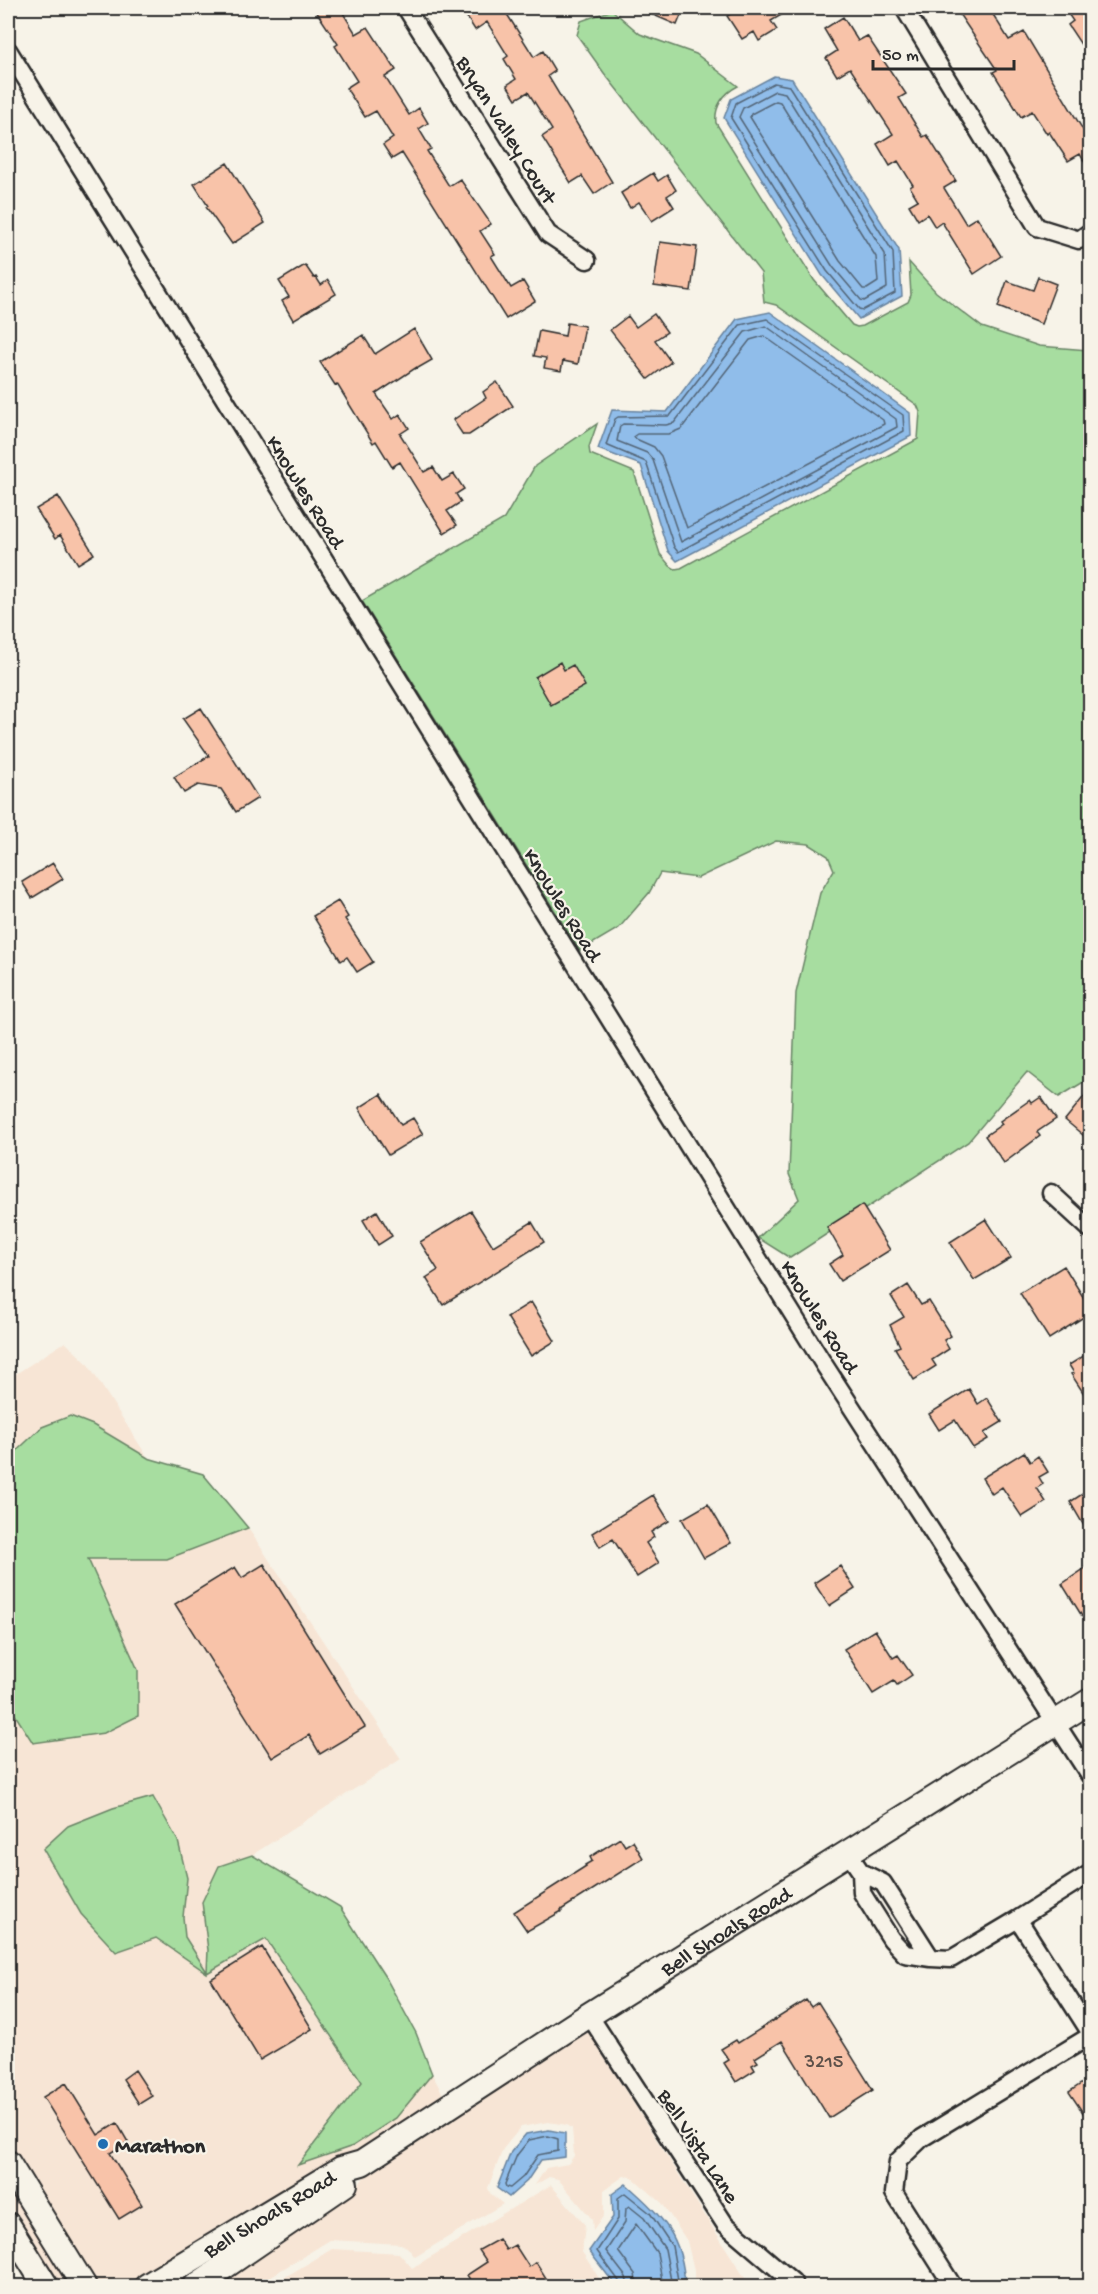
<svg xmlns="http://www.w3.org/2000/svg" width="1098" height="2294" font-family="'Gochi Hand',sans-serif">
	<style>
		.built { fill: #f7e5d5; fill-rule: evenodd }
		.green { fill: #a7dda0; stroke: #698466; stroke-width: 1.5 }
		.water { fill: #90bdea; stroke: #68839e; stroke-width: 1.5 }
		.lines { fill: none; stroke-linecap: round; stroke-linejoin: round }
		.shore { stroke: #536577; stroke-width: 1.5 }
		.building { fill: #f8c3a9; stroke: #2b2b2b; stroke-width: 1.5 }
		.street-casing { stroke: #2b2b2b; stroke-width: 21 }
		.secondary-casing { stroke: #2b2b2b; stroke-width: 28 }
		.street { stroke: #f7f3e8; stroke-width: 16 }
		.secondary { stroke: #f7f3e8; stroke-width: 24 }
		.poi-dot { fill: #1f6fb2; stroke: #f7f3e8; stroke-width: 2 }
		.labels { text-anchor: middle; stroke-width: 4.5; stroke-linejoin: round; paint-order: stroke }
		.number-label { font-size: 20px; fill: #5e514a }
		.street-label { font-size: 22px; fill: #2b2b2b; stroke: #f7f3e8 }
		.poi-label { font-size: 22px; font-weight: bold; fill: #2b2b2b; stroke: #f7f3e8; text-anchor: start }
	</style>
	<rect width="100%" height="100%" fill="#f7f3e8"/>
	<filter id="ink" filterUnits="userSpaceOnUse"><feTurbulence type="fractalNoise" baseFrequency=".0167" numOctaves="2"/><feDisplacementMap in="SourceGraphic" scale="12" xChannelSelector="R" yChannelSelector="G"/><feConvolveMatrix kernelMatrix="1 2 1 2 8 2 1 2 1" color-interpolation-filters="sRGB"/></filter>
	<g filter="url(#ink)">
		<path class="built" d="M65,1342L87,1363L148,1458L93,1425L42,1427L8,1459V1379Z
			M248,1528L401,1759L252,1855L219,1866L208,1950L207,1972L265,1939L362,2082L299,2164L353,2146L396,2118L432,2074L445,2098L362,2152L359,2150L356,2155L336,2161L127,2286H97L8,2143V1712L138,1670L87,1558L167,1559ZM153,1797L187,1878L183,1917L185,1937L206,1972L156,1938L68,1826L113,1808Z
			M586,2029L750,2286H694V2270L687,2241L662,2203L632,2177L624,2176L604,2190V2215L593,2231L592,2219L558,2179L549,2177L535,2185L546,2168L568,2164L574,2156L572,2128L567,2125L548,2122L521,2127L503,2149L488,2188L490,2193L503,2204L415,2257L407,2247L401,2244L330,2240L255,2286H213L356,2188L368,2172L374,2170V2167Z
			M8,2184L71,2286H59L8,2204Z
			M551,2185L585,2225L582,2252L604,2286H270L332,2249L399,2253L412,2268Z"/>
		<path class="green" d="M612,10L640,34L696,54L738,86C724,93 714,106 716,123L814,280L852,325L857,327L863,326L908,302L911,295L909,262L936,292L982,327L1039,346L1088,350L1090,347V1078L1059,1097L1027,1072L968,1142L790,1258L758,1238L799,1199L789,1174L796,993L820,893L834,870L828,856L809,844L776,841L698,878L660,873L649,893L619,928L580,951L362,601L504,519L535,466L597,424L589,447L590,454L634,472L660,554L670,566L675,569L681,568L918,439L920,412L917,405L776,305L764,302L761,273L604,73L577,35L581,21Z
			M70,1416L93,1425L148,1458L203,1474L248,1528L167,1559H88L138,1670V1716L104,1733L33,1743L12,1710L8,1712V1459L42,1427Z
			M153,1797L178,1841L187,1878L183,1917L185,1937L207,1972L208,1950L202,1902L219,1866L252,1855L340,1907L387,1980L416,2033L432,2074L396,2118L353,2146L298,2165L362,2082L266,1939L207,1973L156,1938L116,1952L81,1914L43,1849L68,1826L113,1808Z"/>
		<path class="water" d="M774,76L792,79L899,250L902,296L859,319L822,275L724,118L731,99Z
			M770,312L910,413L911,436L677,561L668,551L641,465L598,449L612,410L667,412L737,319Z
			M549,2130L565,2133V2157L541,2160L527,2181L509,2197L497,2188L511,2152L526,2134Z
			M626,2184C662,2216 683,2236 685,2286H616L589,2251L613,2217L612,2194Z"/>
		<g class="lines">
			<path class="shore" d="M774,83L789,86L893,252L895,293L863,310L859,309L827,271L731,118L736,103Z
				M775,91L785,93L885,254L887,288L864,301L861,300L833,267L739,117L743,108Z
				M776,101L780,102L876,257L878,282L867,289H863L840,261L750,117L751,114Z
				M767,319L903,415L904,431L678,552L674,547L646,462L606,445L615,419L618,417L670,416L740,325Z
				M766,326L896,419L897,427L681,542L653,460L647,453L617,441L620,426L623,424L666,425L674,423L745,332Z
				M764,336L883,420L884,424L687,528L661,456L654,447L636,439L634,436L637,434H669L681,429L750,340Z
				M548,2136L558,2139V2151L538,2155L523,2177L510,2188L506,2187L505,2184L517,2155L529,2140Z
				M620,2286L619,2281L597,2251L618,2219V2198L625,2193L650,2213L672,2246L679,2286
				M628,2286L626,2277L606,2251L625,2222L626,2208L629,2206L644,2218L665,2249L672,2286
				M637,2286L635,2274L618,2251L636,2224L657,2253L663,2286"/>
		</g>
		<path class="building" d="M314,8H340L356,34L368,27L396,70L385,77L409,115L419,108L428,123L419,129L431,149L427,151L449,186L460,179L491,224L480,231L495,254L491,256L511,288L523,281L535,301L506,319L402,153L392,159L383,145L393,138L376,111L365,117L346,88L357,81L335,46L338,44Z
			M461,8H511L505,11L534,57L543,51L555,71L548,76L612,182L594,194L582,176L571,183L542,137L552,130L528,92L516,99L507,85L516,79L504,59L508,56L487,22L475,30Z
			M637,8H684L677,25Z
			M740,8H793L771,21L777,30L759,41L754,32L742,39L727,16Z
			M955,8H989L1009,40L1024,32L1083,130L1090,125V172L1080,154L1068,161L1049,132L1047,134L1032,111L1021,117L993,72L997,70Z
			M1064,8H1090V58L1068,25L1073,21Z
			M843,17L858,41L867,36L906,94L899,98L923,137L927,135L956,181L944,188L966,224L977,217L1001,256L974,274L942,222L935,227L927,214L918,220L909,205L918,200L910,187L913,185L898,161L890,166L877,144L893,134L850,68L837,76L826,58L837,51L824,29Z
			M227,163L265,223L232,244L206,207L208,206L194,184Z
			M653,173L658,181L667,175L676,190L667,196L674,207L652,221L639,202L630,208L621,193Z
			M660,242L697,247L691,291L654,286Z
			M305,265L314,278L316,277L321,285L328,280L336,294L293,320L282,301L289,297L279,281Z
			M1038,277L1056,284L1041,324L998,307L1007,281L1033,290Z
			M654,314L667,332L655,340L671,362L648,379L610,330L628,316L636,327Z
			M567,323L585,326L578,364L563,361L561,371L544,368L546,358L534,356L539,331L565,336Z
			M414,329L432,360L418,368L417,367L376,394L393,419L400,414L409,428L400,434L424,472L433,467L442,481L454,474L464,489L456,494L461,502L447,511L457,525L444,533L400,462L392,467L376,441L373,443L337,384L335,385L320,362L363,335L375,354Z
			M497,382L513,406L469,435H463L453,420L486,398L483,392Z
			M58,496L94,554L78,564L60,535L55,539L36,509Z
			M560,662L564,670L573,665L585,686L551,705L535,677Z
			M201,708L258,798L236,812L221,789L198,785L184,793L174,777L209,756L183,719Z
			M53,863L63,879L32,898L22,882Z
			M338,901L348,917L345,919L373,962L357,972L347,957L341,961L313,916Z
			M1090,1089V1141L1065,1120Z
			M381,1094L401,1125L413,1118L423,1134L388,1155L359,1108Z
			M1041,1097L1056,1119L1037,1132L1040,1136L1004,1163L985,1136L1002,1124L1000,1121L1030,1100L1032,1103Z
			M862,1205L890,1250L840,1281L829,1264L843,1255L827,1227Z
			M377,1211L392,1236L378,1245L363,1220Z
			M471,1211L493,1246L532,1222L544,1242L443,1305L426,1278L438,1270L420,1242Z
			M986,1219L1011,1258L974,1280L950,1242Z
			M1064,1266L1090,1308V1313L1049,1339L1020,1293Z
			M908,1285L921,1305L929,1301L951,1336L944,1340L949,1349L932,1360L936,1366L914,1380L895,1348L900,1346L890,1325L904,1317L891,1296Z
			M531,1302L555,1341L531,1356L507,1317Z
			M1090,1352V1403L1071,1374L1074,1373L1069,1365Z
			M969,1389L978,1404L987,1398L1002,1422L984,1433L988,1439L973,1448L955,1420L939,1430L929,1414Z
			M1024,1452L1030,1462L1038,1456L1048,1472L1039,1477L1043,1484L1037,1488L1046,1502L1022,1517L1002,1487L992,1494L982,1478Z
			M1090,1489V1536L1070,1502Z
			M653,1495L669,1521L651,1532L654,1537L646,1543L659,1563L637,1577L613,1539L600,1547L592,1533Z
			M708,1504L731,1543L704,1558L682,1519Z
			M264,1564L365,1727L320,1754L309,1735L272,1758L175,1604L235,1567L242,1578Z
			M1090,1565V1629L1062,1584Z
			M840,1566L855,1589L829,1606L814,1583Z
			M875,1630L893,1658L898,1655L912,1675L897,1685L894,1681L873,1694L844,1649Z
			M620,1838L625,1846L633,1841L643,1858L561,1910L562,1911L527,1931L514,1912L586,1866L585,1865L592,1861L590,1857Z
			M262,1947L312,2029L260,2060L211,1979Z
			M806,2000L811,2007L818,2002L873,2090L829,2118L782,2041L755,2058L758,2062L752,2065L755,2070L736,2082L724,2063L729,2060L721,2049L736,2040L738,2043Z
			M135,2070L152,2096L139,2104L123,2079Z
			M1090,2078V2123L1069,2092Z
			M66,2083L98,2135L117,2123L128,2142L110,2153L142,2205L119,2219L43,2097Z
			M499,2239L506,2250L515,2245L529,2267L536,2262L551,2286H474L467,2275L487,2262L479,2250Z"/>
		<g class="lines">
			<defs>
				<path id="street" d="M406,8L548,234L587,260
					M904,8L1037,227L1079,240L1090,232
					M8,50L823,1363L1090,1776
					M1051,1193L1090,1229
					M848,1853L861,1872L862,1893L891,1939L905,1954L931,1958L883,1883L861,1872
					M1089,1874L1018,1919L1090,2032
					M931,1958L951,1959L1018,1919
					M589,2015L725,2224L793,2282
					M953,2286L894,2193L898,2161L922,2138L1090,2036"/>
				<g id="secondary">
					<path d="M8,2163L84,2286"/>
					<path d="M8,2225L46,2286"/>
					<path id="s1" d="M147,2286L341,2169L362,2163L589,2015L1090,1701"/>
					<path d="M196,2286L345,2184"/>
				</g>
			</defs>
			<use href="#street" class="street-casing"/>
			<use href="#secondary" class="secondary-casing"/>
			<use href="#street" class="street"/>
			<use href="#secondary" class="secondary"/>
		</g>
	</g>
	<circle class="poi-dot" cx="103" cy="2144" r="6"/>
	<g class="labels">
		<g class="number-label">
			<text x="824" y="2067">3215</text>
		</g>
		<g class="street-label">
			<text transform="translate(508 129) rotate(58)" y="8">Bryan Valley Court</text>
			<text transform="translate(307 491) rotate(58)" y="8">Knowles Road</text>
			<text transform="translate(564 904) rotate(58)" y="8">Knowles Road</text>
			<text transform="translate(821 1316) rotate(58)" y="8">Knowles Road</text>
			<text dy="8" stroke="none"><textPath href="#s1" startOffset="680">Bell Shoals Road</textPath></text>
			<text transform="translate(700 2145) rotate(57)" y="8">Bell Vista Lane</text>
			<text dy="8" stroke="none"><textPath href="#s1" startOffset="142">Bell Shoals Road</textPath></text>
		</g>
		<g class="poi-label">
			<text x="115" y="2152">Marathon</text>
		</g>
	</g>
	<rect width="1098" height="2294" fill="none" stroke="#f7f3e8" stroke-width="30"/>
	<rect x="15" y="15" width="1068" height="2264" fill="none" stroke="#2b2b2b" stroke-width="2" filter="url(#ink)"/>
	<path d="M873 60v9h141v-9" fill="none" stroke="#2b2b2b" stroke-width="3"/>
	<text x="882" y="60" font-size="18" fill="#2b2b2b" stroke="#f7f3e8" stroke-width="4.5" paint-order="stroke">50 m</text>
</svg>
